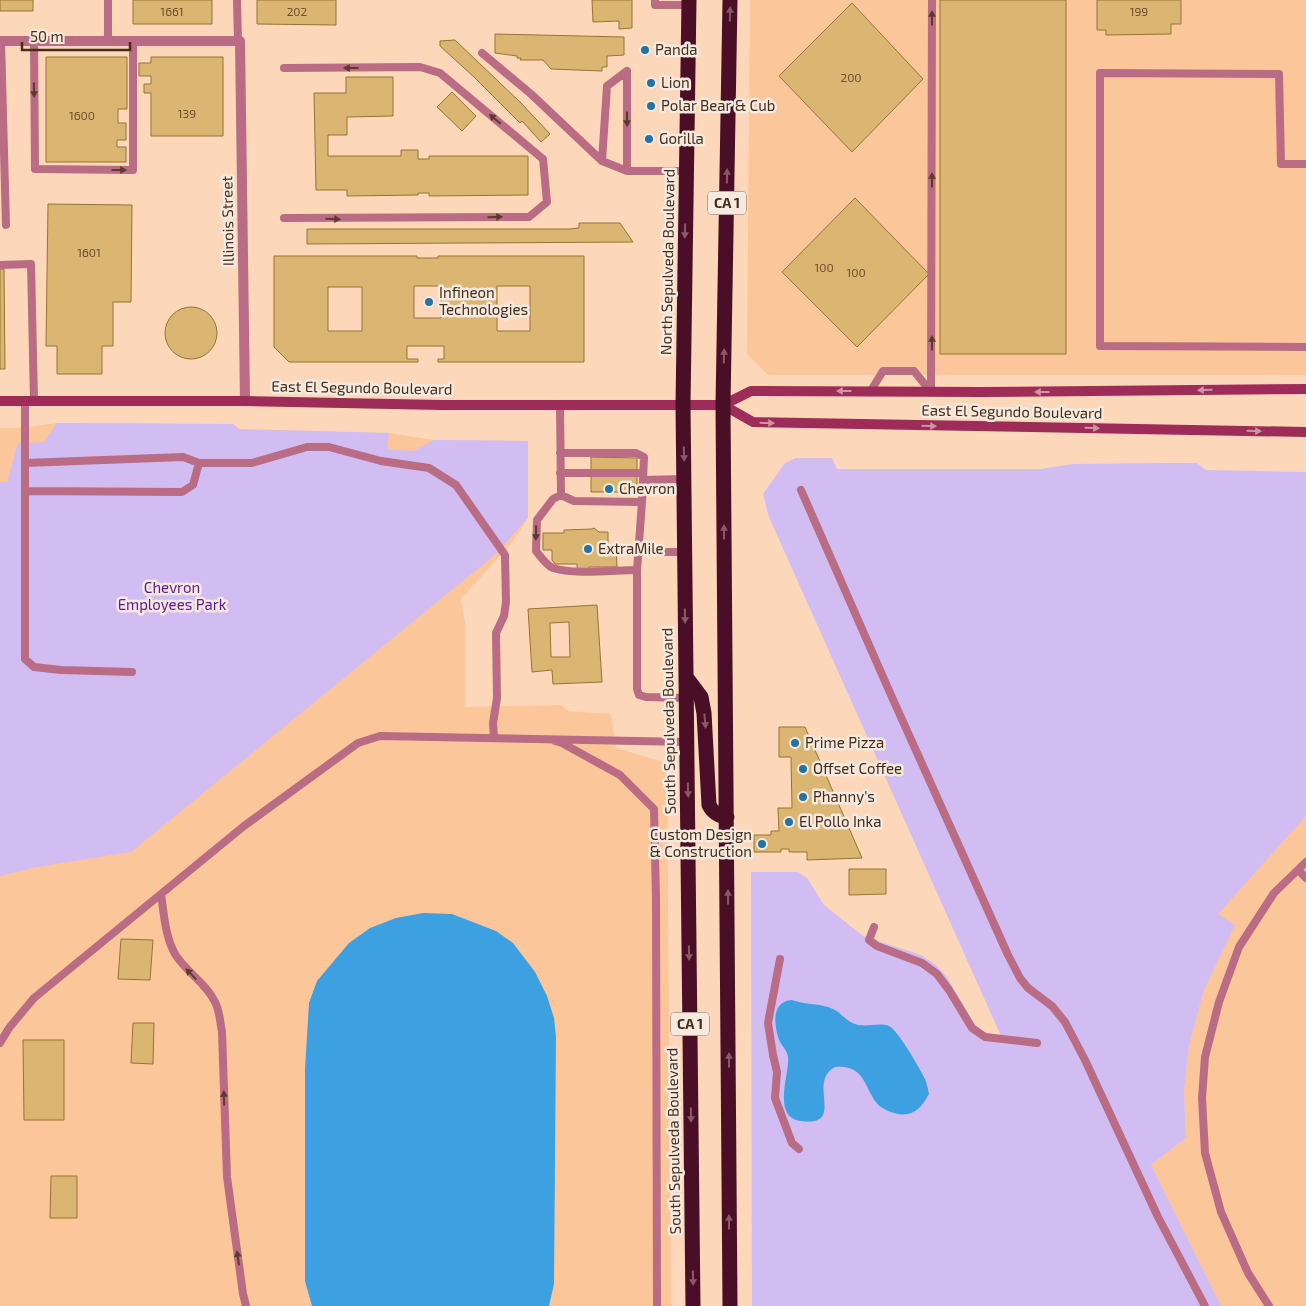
<svg xmlns="http://www.w3.org/2000/svg" width="1306" height="1306" font-family="'Exo 2',sans-serif">
	<style>
		.built { fill: #fbc699 }
		.green { fill: #d1bdf2 }
		.water { fill: #3da1e1 }
		.building { fill: #dbb673; stroke: #977431; fill-rule: evenodd }
		.lines { fill: none; stroke-linecap: round; stroke-linejoin: round }
		.lane { stroke: #b96c83; stroke-width: 8 }
		.street { stroke: #b96c83; stroke-width: 10 }
		.secondary { stroke: #9d2c58; stroke-width: 10 }
		.highway { stroke: #4a0f26; stroke-width: 15 }
		.oneway { fill: #865b67 }
		.oneway2 { fill: #5c3a2e }
		.oneway3 { fill: #ce94a2 }
		.poi-dot { fill: #2473a5; stroke: #f6e9df; stroke-width: 2 }
		.labels { text-anchor: middle; stroke-width: 5; stroke-linejoin: round; paint-order: stroke }
		.number-label { font-size: 12px; fill: #6a4f30 }
		.shield { fill: #f6e9df; stroke: #7a6554; stroke-width: 1 }
		.shield-label { font-size: 14px; font-weight: bold; fill: #452d19 }
		.poi-label { font-size: 15px; fill: #452d19; stroke: #f6e9df; text-anchor: start }
		.street-label { font-size: 15px; fill: #452d19; stroke: #f6e9df }
		.park-label { font-size: 15px; fill: #5f189f; stroke: #f6e9df }
	</style>
	<rect width="100%" height="100%" fill="#fcd7b9"/>
	<path class="built" d="M750,0H1306V375H768L747,354Z
		M57,423L233,424L239,429L389,433L434,440L528,441V518L514,540L461,599L465,624V707L562,705L568,711L611,714L616,748L667,763L671,1306H0V428H16Z
		M1306,816V1306H1221L1151,1165L1186,1138L1184,1090L1189,1046L1204,990L1234,925L1217,914Z"/>
	<path class="green" d="M57,423L233,424L239,429L389,433L387,449L414,451L434,440L528,441V518L497,553L131,852L37,867L0,876V482H7L18,443L44,442Z
		M796,458H832L837,469H1041L1073,464L1162,463H1197L1206,470L1306,472V816L1218,914L1235,925L1204,990L1189,1046L1184,1090L1186,1138L1151,1165L1221,1306H752L751,872H798L807,878L824,905L863,936L921,955L936,965L947,977L974,1023L983,1032L1001,1036L769,517L763,494L785,463Z"/>
	<path class="water" d="M423,913L452,914L496,931L513,943L535,972L547,996L554,1018L556,1037L554,1284L549,1306H312L305,1281V1069L309,1003L317,981L349,943L370,928L396,918Z
		M792,1000C806,1005 820,1003 833,1009C841,1012 845,1021 855,1024C866,1028 878,1022 889,1026C898,1030 920,1069 925,1079C927,1084 928,1089 929,1094C919,1113 908,1119 888,1111C883,1108 879,1107 876,1102C864,1086 864,1064 835,1067C806,1082 847,1127 801,1121C771,1117 790,1074 788,1057C787,1050 782,1046 779,1040C774,1025 771,1001 792,1000Z"/>
	<path class="building" d="M0,0H33V11H0Z
		M133,0H212V24H133Z
		M257,0H336V25L257,24Z
		M592,0H632V28L619,29V21L593,22Z
		M940,0H1066V354H940Z
		M1097,0H1181V24H1171V34L1106,35V30H1097Z
		M852,3L923,79L852,152L779,76Z
		M495,34L624,37V55L607,56V67H602V71L551,69L543,60H520L521,58H517V56L495,53Z
		M455,40L521,103L550,134L541,142L522,121L520,123L475,78L440,46V41Z
		M46,57H127V109H118V123H126V140H117V147H126V162H46Z
		M151,57H223V136H151V93H144V84H151V76H139V63H151Z
		M346,77H393V116L347,117V135H328V156H401V150H418V159H429V156H528V195L429,196V193H418V195L347,196V190H316L314,93H346Z
		M452,92L476,116L462,131L437,107Z
		M855,198L929,274L857,347L782,272Z
		M48,204L132,205L131,302H113V346H102V374H57V346H46Z
		M579,223H620L633,242L307,244V229H569L579,228Z
		M274,256H417V258H438V256H584V362H438V359H444V346H407V359H418V362H289L274,347ZM414,286H441V318H414ZM497,286H530V331H497ZM328,287H362V331H328Z
		M0,269H4L5,369H0Z
		M165 333a26 26 0 1 1 52 0a26 26 0 1 1-52 0Z
		M591,457L637,458V492H591Z
		M594,528L599,532H608V547L616,546L617,567H589V569L577,570V564H555L552,560V550H543V533H564V530L592,529Z
		M597,605L602,682L553,684L552,670L532,672L528,609ZM569,622L570,657H551L550,623Z
		M779,727H805L862,858L807,860V852H789V849H781V852H754V835H771V831H779L778,808H792L791,757H779Z
		M849,869H886V894L849,895Z
		M121,939L153,940L150,980L118,979Z
		M133,1023H154L153,1064L131,1063Z
		M23,1040H64V1120H24Z
		M51,1176H77V1218H50Z"/>
	<g class="lines">
		<path class="lane" d="M237,0L238,41
			M655,0V5H689
			M1,41L6,225
			M34,41L35,169L133,170V41
			M108,41V0
			M482,53L531,94L602,161L627,171H686
			M284,68L420,67L440,73L543,159L547,202L529,217L284,218
			M602,161L607,86L627,71
			M1306,164H1281L1279,74L1100,73V346L1306,347
			M627,171V71
			M0,265L31,264L34,401
			M870,392L883,371H914L931,392
			M931,392L932,0
			M25,401V659L34,667L61,670L132,672
			M560,405L561,495L574,501L642,502L637,570V689L639,695L646,697L686,698
			M560,453H636L644,457L642,502
			M25,463L183,457L199,463H252L307,447H329L381,461L429,468L456,485L505,555L506,602L504,616L496,633L497,698L493,723L494,738
			M560,473H643
			M643,480L684,479
			M801,490L891,695L1008,955L1020,978L1028,988L1052,1006L1065,1022L1085,1060L1158,1217L1205,1306
			M25,491L182,492L193,485L199,463
			M561,495L553,499L537,520L536,551C541,557 546,565 553,568C574,575 614,570 637,570
			M639,552H685
			M555,741L562,743L620,775L654,809L656,898L657,1306
			M1298,870L1306,878
			M161,894C164,914 165,936 175,954C186,972 206,983 215,1002C220,1011 220,1023 222,1032L227,1177L243,1294L246,1306
			M874,927L869,940L877,946L922,963L937,974L949,990L972,1028L985,1037L1037,1043
			M780,959L768,1023L773,1055L777,1072L775,1098L792,1143L799,1149
			M0,1043L9,1028L34,998L244,826L358,743L380,736L687,742
			M1269,1306L1248,1273L1221,1212L1205,1153L1202,1098L1205,1057L1219,1002L1239,947L1274,893L1306,862"/>
		<path class="street" d="M0,41H240L245,401"/>
		<path class="secondary" d="M0,401H245L442,405H723L751,391L980,392L1306,389
			M723,405L753,422L1306,432"/>
		<path class="highway" d="M689,0L683,405L693,1306
			M686,677L701,697L704,713L709,805C713,813 718,816 727,817
			M730,1306L723,405L730,0"/>
	</g>
	<defs><path id="oneway-solid" d="M-6-.8H1V-3.2L6.5 0L1 3.2V.8H-6Z" transform="scale(1.25)"/></defs>
	<g class="oneway">
		<use href="#oneway-solid" transform="translate(730 14) rotate(-89)"/>
		<use href="#oneway-solid" transform="translate(727 176) rotate(-89)"/>
		<use href="#oneway-solid" transform="translate(685 231) rotate(91)"/>
		<use href="#oneway-solid" transform="translate(724 356) rotate(-89)"/>
		<use href="#oneway-solid" transform="translate(684 454) rotate(89)"/>
		<use href="#oneway-solid" transform="translate(724 532) rotate(-90)"/>
		<use href="#oneway-solid" transform="translate(685 616) rotate(89)"/>
		<use href="#oneway-solid" transform="translate(705 721) rotate(85)"/>
		<use href="#oneway-solid" transform="translate(688 790) rotate(89)"/>
		<use href="#oneway-solid" transform="translate(728 897) rotate(-90)"/>
		<use href="#oneway-solid" transform="translate(689 953) rotate(89)"/>
		<use href="#oneway-solid" transform="translate(729 1060) rotate(-90)"/>
		<use href="#oneway-solid" transform="translate(691 1115) rotate(89)"/>
		<use href="#oneway-solid" transform="translate(729 1222) rotate(-90)"/>
		<use href="#oneway-solid" transform="translate(693 1278) rotate(89)"/>
	</g>
	<g class="oneway2">
		<use href="#oneway-solid" transform="translate(932 18) rotate(-90)"/>
		<use href="#oneway-solid" transform="translate(351 68) rotate(180)"/>
		<use href="#oneway-solid" transform="translate(34 90) rotate(89)"/>
		<use href="#oneway-solid" transform="translate(495 119) rotate(-140)"/>
		<use href="#oneway-solid" transform="translate(627 119) rotate(90)"/>
		<use href="#oneway-solid" transform="translate(119 170)"/>
		<use href="#oneway-solid" transform="translate(932 180) rotate(-90)"/>
		<use href="#oneway-solid" transform="translate(495 217) rotate(-1)"/>
		<use href="#oneway-solid" transform="translate(333 219) rotate(1)"/>
		<use href="#oneway-solid" transform="translate(932 343) rotate(-90)"/>
		<use href="#oneway-solid" transform="translate(536 533) rotate(91)"/>
		<use href="#oneway-solid" transform="translate(191 974) rotate(-134)"/>
		<use href="#oneway-solid" transform="translate(224 1098) rotate(-92)"/>
		<use href="#oneway-solid" transform="translate(238 1258) rotate(-98)"/>
	</g>
	<g class="oneway3">
		<use href="#oneway-solid" transform="translate(1205 390) rotate(179)"/>
		<use href="#oneway-solid" transform="translate(844 391) rotate(-180)"/>
		<use href="#oneway-solid" transform="translate(1042 392) rotate(180)"/>
		<use href="#oneway-solid" transform="translate(767 423) rotate(1)"/>
		<use href="#oneway-solid" transform="translate(929 426) rotate(1)"/>
		<use href="#oneway-solid" transform="translate(1092 428) rotate(1)"/>
		<use href="#oneway-solid" transform="translate(1254 431) rotate(1)"/>
	</g>
	<g class="poi-dot">
		<circle cx="645" cy="50" r="5"/>
		<circle cx="651" cy="83" r="5"/>
		<circle cx="651" cy="106" r="5"/>
		<circle cx="649" cy="139" r="5"/>
		<circle cx="429" cy="302" r="5"/>
		<circle cx="609" cy="489" r="5"/>
		<circle cx="588" cy="549" r="5"/>
		<circle cx="795" cy="743" r="5"/>
		<circle cx="803" cy="769" r="5"/>
		<circle cx="803" cy="797" r="5"/>
		<circle cx="789" cy="822" r="5"/>
		<circle cx="762" cy="844" r="5"/>
	</g>
	<g class="labels">
		<g class="number-label">
			<text x="172" y="16">1661</text>
			<text x="297" y="16">202</text>
			<text x="1139" y="16">199</text>
			<text x="851" y="82">200</text>
			<text x="187" y="118">139</text>
			<text x="82" y="120">1600</text>
			<text x="89" y="257">1601</text>
			<text x="824" y="272">100</text>
			<text x="856" y="277">100</text>
		</g>
		<g class="shield">
			<rect x="708" y="191.5" width="38" height="23" rx="4"/>
			<rect x="671" y="1012.5" width="38" height="23" rx="4"/>
		</g>
		<g class="shield-label">
			<text x="727" y="208">CA 1</text>
			<text x="690" y="1029">CA 1</text>
		</g>
		<g class="poi-label">
			<text x="655" y="55">Panda</text>
			<text x="661" y="88">Lion</text>
			<text x="661" y="111">Polar Bear &amp; Cub</text>
			<text x="659" y="144">Gorilla</text>
			<text x="439" y="298">Infineon<tspan x="439" dy="17">Technologies</tspan></text>
			<text x="619" y="494">Chevron</text>
			<text x="598" y="554">ExtraMile</text>
			<text x="805" y="748">Prime Pizza</text>
			<text x="813" y="774">Offset Coffee</text>
			<text x="813" y="802">Phanny's</text>
			<text x="799" y="827">El Pollo Inka</text>
			<text x="752" y="840" text-anchor="end">Custom Design<tspan x="752" dy="17">&amp; Construction</tspan></text>
		</g>
		<g class="street-label">
			<text transform="translate(228 221) rotate(-91)" y="5">Illinois Street</text>
			<text transform="translate(668 262) rotate(-89)" y="5">North Sepulveda Boulevard</text>
			<text transform="translate(362 388) rotate(1)" y="5">East El Segundo Boulevard</text>
			<text transform="translate(1012 412) rotate(1)" y="5">East El Segundo Boulevard</text>
			<text transform="translate(669 721) rotate(-91)" y="5">South Sepulveda Boulevard</text>
			<text transform="translate(674 1141) rotate(-91)" y="5">South Sepulveda Boulevard</text>
		</g>
		<g class="park-label">
			<text x="172" y="593">Chevron<tspan x="172" dy="17">Employees Park</tspan></text>
		</g>
	</g>
	<path d="M22 42v8h108v-8" fill="none" stroke="#452d19" stroke-width="2.5"/>
	<text x="30" y="42" font-size="15" fill="#452d19" stroke="#f6e9df" stroke-width="4" paint-order="stroke">50 m</text>
</svg>
